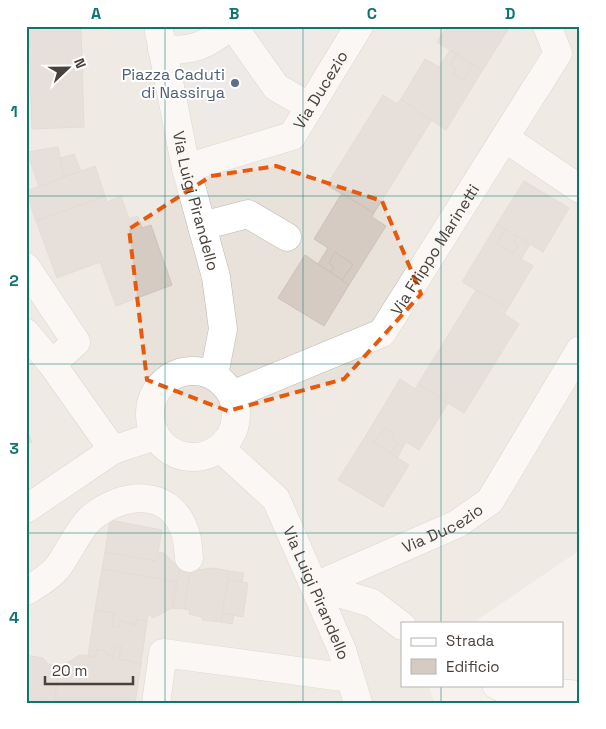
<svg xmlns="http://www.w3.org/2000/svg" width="606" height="729" font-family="'Space Grotesk',sans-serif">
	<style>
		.residential { fill: #e8e2db }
		.parking { fill: #e4e2e0 }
		.building { fill: #d5cbc3; stroke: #cfc2b7 }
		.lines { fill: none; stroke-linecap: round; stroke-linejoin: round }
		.minor-casing { stroke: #bfb7b0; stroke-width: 29 }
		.minor { stroke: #fff; stroke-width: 28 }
		.marked { fill: none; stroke: #e8590c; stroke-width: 4; stroke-dasharray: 10 6; stroke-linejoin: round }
		.grid { fill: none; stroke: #0f766e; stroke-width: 1; stroke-opacity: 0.55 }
		.service-dot { fill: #5c6f8a; stroke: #fff; stroke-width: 2 }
		.labels { text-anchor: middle; stroke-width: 4; stroke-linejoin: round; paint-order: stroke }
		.service-label { font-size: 16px; fill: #4e5e75; stroke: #fff; text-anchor: end }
		.street-label { font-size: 16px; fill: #49413b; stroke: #fff }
		.neatline { fill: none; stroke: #0f766e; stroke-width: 2 }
		.grid-label { font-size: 16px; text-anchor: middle; font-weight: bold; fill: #0f766e }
	</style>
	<rect width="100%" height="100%" fill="#f5f1ed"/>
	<path class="residential" d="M26,26H580V550L473,623H402V685H428L435,703H26Z"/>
	<path class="parking" d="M179,26H323L290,80L282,75L265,110L254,123L221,134H205L183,51Z"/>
	<path class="building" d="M29,26H81L84,127L32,129Z
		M447,26H505L509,28L482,71L437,42Z
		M450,50L457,54L450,65L456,68L453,74L463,80L473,65L482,71L446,130L401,99L425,59L439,67Z
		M457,54L473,65L463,80L453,74L456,68L450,65Z
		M383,95L397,104L401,99L431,121L374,213L327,185Z
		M58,147L64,177L39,187L27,152Z
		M74,154L81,171L64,177L60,158Z
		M95,166L105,196L36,221L26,191Z
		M524,181L569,208L543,252L497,224Z
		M342,193L374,213L372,217L386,226L349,285L342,280L353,264L335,252L329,263L334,267L331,272L318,264L328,248L314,239Z
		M105,196L107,202L121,196L129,219L138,216L142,228L151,225L172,285L116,306L100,262L57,278L36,221Z
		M497,224L505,229L497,243L513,254L519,245L514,242L516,236L530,244L521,259L533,266L508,308L462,282Z
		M505,229L516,236L514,242L519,245L513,254L497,243Z
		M335,252L353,264L342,280L331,272L334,267L329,263Z
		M305,255L349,285L324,326L278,298Z
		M476,290L508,308L504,314L519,324L464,413L418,384Z
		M400,379L415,389L418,384L448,403L419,450L406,442L397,458L390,453L397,443L392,439L395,435L385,428L374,442L365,437Z
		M385,428L395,435L392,439L397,443L390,453L374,442Z
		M26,429L32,442L26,444Z
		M365,437L409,465L383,507L338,480Z
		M110,520L162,530L158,552L164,553L155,561L105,552Z
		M105,552L155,561L164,553L180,569L177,582L102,569Z
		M213,568L229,571L221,622L202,620V617L189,614L190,610L184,609L190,571Z
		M102,569L177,582L172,608L153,618L148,613L147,621L137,619L136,625L120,621L119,627L112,626L114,613L95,610Z
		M180,569L190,571L184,609L172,608Z
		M229,571L244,573L242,582L228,579Z
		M228,579L248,583L243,617L222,613Z
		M95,610L114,613L112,626L119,627L120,621L136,625L137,619L147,621L141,664L119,659L121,646H115L113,657L109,656L104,650H97L96,656H88Z
		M222,613L234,615L232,624L221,622Z
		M115,646H121L119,659L141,664L135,703H54L60,667L80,655L96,656L97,650H104L109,656L113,657Z
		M26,655L43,658L48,664L60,667L54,703H26Z"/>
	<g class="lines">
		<defs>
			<g id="minor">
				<path id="s1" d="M158,26L186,168L216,277L223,329L214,375"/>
				<path d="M233,26L276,87L310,107"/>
				<path d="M162,49C195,52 205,45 231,26"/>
				<path d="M505,138L580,189"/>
				<path id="s2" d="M186,168L292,136L359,26"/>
				<path d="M202,226L248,214L287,237"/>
				<path d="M26,267L76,342L52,364"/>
				<path d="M26,333L52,364L113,450"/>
				<circle cx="193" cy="414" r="43"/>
				<path id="s3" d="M232,395L382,333L558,53L547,26"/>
				<path id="s4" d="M220,448L276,499L342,650L358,703"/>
				<path d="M26,509L113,450L155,436"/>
				<path id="s5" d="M315,586L457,524L490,501L580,350"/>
				<path d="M315,586L372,603L402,626"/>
				<path d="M26,591C36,585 49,578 57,568C69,553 77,531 91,518C122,492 170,487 185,532C188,540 188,550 189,558"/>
				<path d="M496,685L502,688L580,695"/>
				<path d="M156,703L163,653L350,678"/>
			</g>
		</defs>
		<use href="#minor" class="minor-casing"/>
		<use href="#minor" class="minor"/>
	</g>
	<path d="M0 0H606V729H0ZM276,166L382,201L421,294L344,379L228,411L147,380L129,229L211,176Z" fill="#f5f1ed" fill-opacity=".55" fill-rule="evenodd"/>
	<path class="marked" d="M276,166L382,201L421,294L344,379L228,411L147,380L129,229L211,176Z"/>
	<path class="grid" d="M165,26V703M303,26V703M441,26V623M26,196H580M26,364H580M26,533H580M441,685V703"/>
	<circle class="service-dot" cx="235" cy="83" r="5"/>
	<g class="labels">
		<g class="service-label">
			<text x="225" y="80">Piazza Caduti<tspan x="225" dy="18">di Nassirya</tspan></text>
		</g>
		<g class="street-label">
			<text dy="6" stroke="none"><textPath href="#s2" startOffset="165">Via Ducezio</textPath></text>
			<text dy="6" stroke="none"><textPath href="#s1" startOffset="179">Via Luigi Pirandello</textPath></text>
			<text dy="6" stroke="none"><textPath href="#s3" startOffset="261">Via Filippo Marinetti</textPath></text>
			<text dy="6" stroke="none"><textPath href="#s5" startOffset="140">Via Ducezio</textPath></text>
			<text dy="6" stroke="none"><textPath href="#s4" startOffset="178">Via Luigi Pirandello</textPath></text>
		</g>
	</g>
	<rect width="606" height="729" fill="none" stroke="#ffffff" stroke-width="55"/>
	<rect x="401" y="622" width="162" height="65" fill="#ffffff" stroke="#b6b3b1"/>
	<rect x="411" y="638" width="25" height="8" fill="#ffffff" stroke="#b6b3b1"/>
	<text x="446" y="646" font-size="15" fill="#49413b">Strada</text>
	<rect x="411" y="659" width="25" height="15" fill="#d5cbc3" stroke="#b6b3b1"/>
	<text x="446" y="672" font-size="15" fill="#49413b">Edificio</text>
	<g transform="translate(68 68) rotate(68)" stroke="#ffffff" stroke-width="4" paint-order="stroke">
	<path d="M0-4L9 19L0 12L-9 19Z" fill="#49413b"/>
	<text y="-8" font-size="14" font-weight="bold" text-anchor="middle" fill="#49413b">N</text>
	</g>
	<path d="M45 676v8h88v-8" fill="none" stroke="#49413b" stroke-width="2.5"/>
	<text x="52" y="676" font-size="15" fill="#49413b" stroke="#ffffff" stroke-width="4" paint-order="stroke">20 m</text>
	<rect x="28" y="28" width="550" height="674" class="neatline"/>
	<g class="grid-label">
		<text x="96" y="19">A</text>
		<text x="234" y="19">B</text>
		<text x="372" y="19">C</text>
		<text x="510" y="19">D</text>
		<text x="14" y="117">1</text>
		<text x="14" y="286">2</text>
		<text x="14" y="454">3</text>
		<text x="14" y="623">4</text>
	</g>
</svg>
